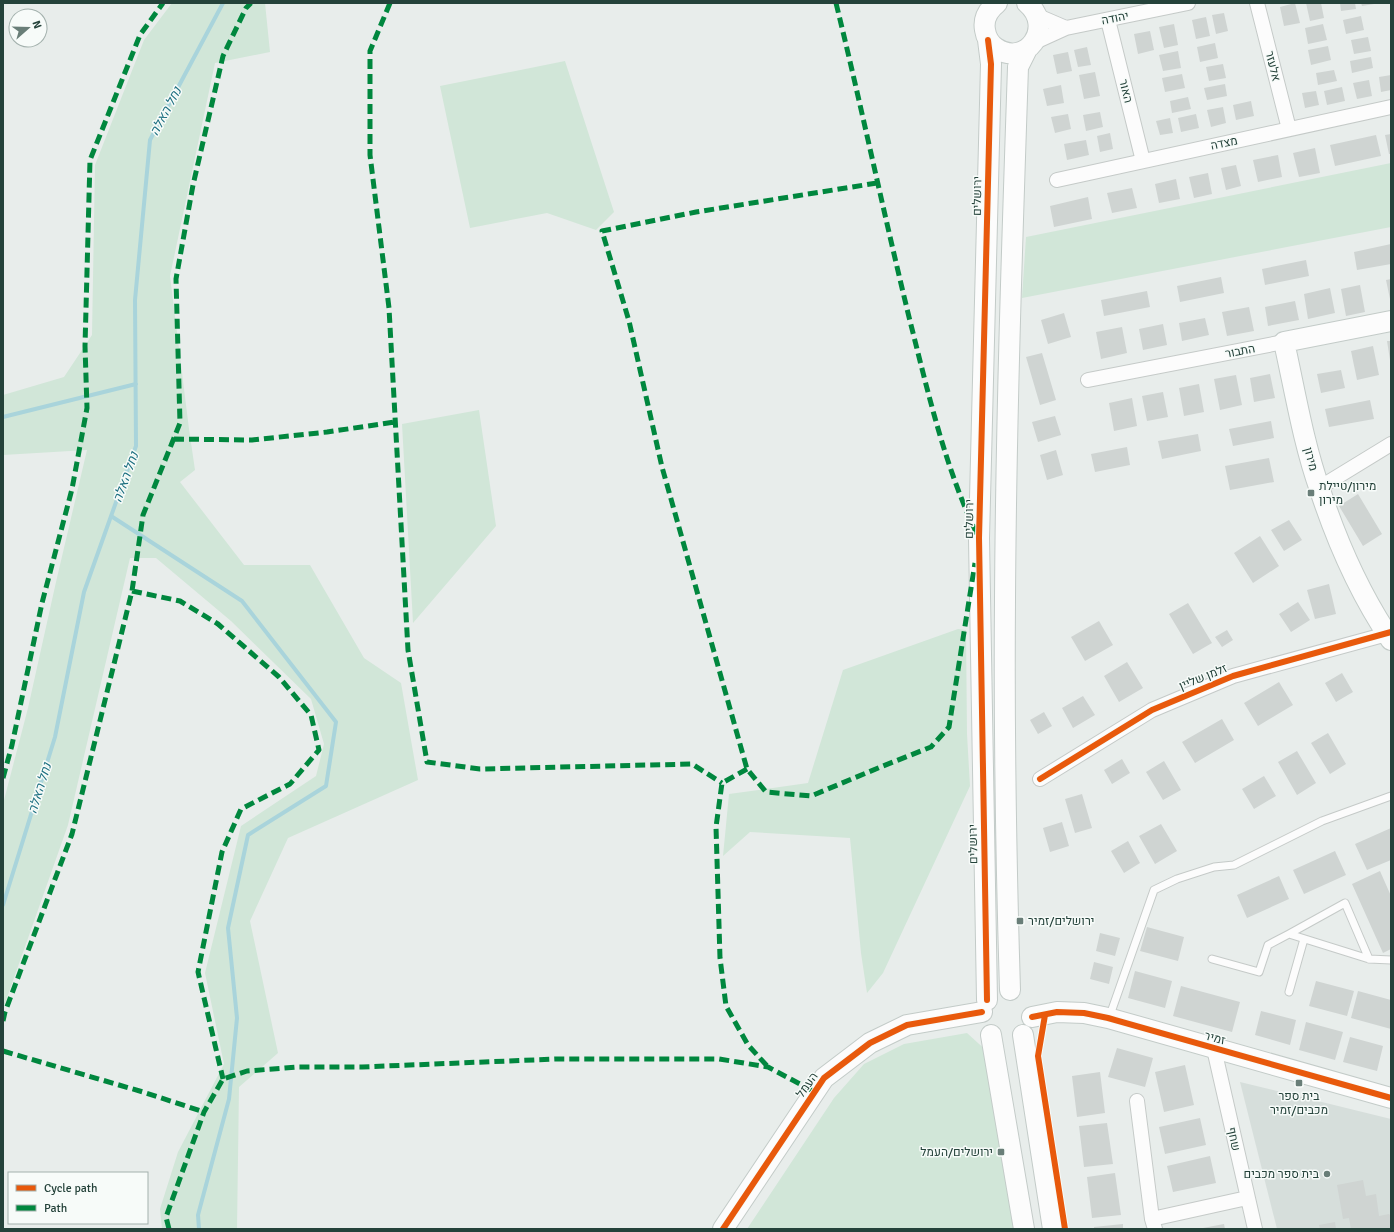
<svg xmlns="http://www.w3.org/2000/svg" width="1394" height="1232" font-family="Signika,Heebo,sans-serif">
	<style>
		.built { fill: #d6dedb }
		.green { fill: #d1e6d8 }
		.lines { fill: none; stroke-linecap: round; stroke-linejoin: round }
		.stream { stroke: #a9d4db; stroke-width: 4 }
		.building { fill: #cfd4d2 }
		.lane-casing { stroke: #c5cac8; stroke-width: 9 }
		.street-casing { stroke: #c5cac8; stroke-width: 16 }
		.secondary-casing { stroke: #c3cbc8; stroke-width: 22 }
		.lane { stroke: #fcfcfc; stroke-width: 7 }
		.street { stroke: #fcfcfc; stroke-width: 14 }
		.secondary { stroke: #fcfcfc; stroke-width: 20 }
		.quiet { stroke: #00873e; stroke-width: 5; stroke-dasharray: 10 5; stroke-linecap: butt }
		.cycleway-casing { stroke: #f7fbf9; stroke-width: 8 }
		.cycleway { stroke: #e8590c; stroke-width: 6 }
		.poi-dot { fill: #697e78; stroke: #f7fbf9; stroke-width: 1.5 }
		.labels { text-anchor: middle; stroke-width: 3; stroke-linejoin: round; paint-order: stroke }
		.street-label { font-size: 12px; fill: #24423a; stroke: #f7fbf9 }
		.poi-label { font-size: 12px; fill: #24423a; stroke: #f7fbf9; text-anchor: start }
		.water-label { font-size: 13px; font-style: italic; fill: #1c6f80; stroke: #f7fbf9 }
	</style>
	<rect width="100%" height="100%" fill="#e8edeb"/>
	<path class="built" d="M1240,1082L1391,1119V1229H1277Z"/>
	<path class="green" d="M172,3H265L270,52L215,63L170,276L189,429L195,470L180,482L244,565H310L364,658L401,683L418,780L288,838L250,921L278,1053L239,1087L237,1229H162L160,1209L178,1152L224,1064L205,973L241,826L316,776L324,744L311,699L231,621L156,558H130L68,825L3,1009V804L28,708L56,582L87,450L3,455V395L64,377L92,335L95,165L144,40Z
		M565,61L614,212L596,230L547,213L470,228L440,86Z
		M1391,163V227L1022,298L1026,237Z
		M479,410L496,526L413,623L402,424Z
		M958,629L966,630L967,734L970,786L883,973L867,993L861,953L850,838L750,832L723,856L729,794L808,783L843,670Z
		M967,1033L989,1053L1014,1229H747L834,1098L864,1064L904,1044Z"/>
	<g class="lines">
		<path class="stream" d="M3,417L136,384
			M111,516L242,601L336,722L326,786L248,835L228,928L237,1018L229,1099L198,1215L199,1229
			M3,905L55,737L84,592L136,446L135,300L150,140L223,3"/>
	</g>
	<path class="building" d="M1295,3L1300,23L1284,26L1280,7Z
		M1306,3H1321L1324,18L1310,21Z
		M1340,3H1355L1356,9L1341,11Z
		M1361,3H1374V4L1362,6Z
		M1224,13L1228,31L1216,34L1212,15Z
		M1361,16L1364,30L1346,34L1343,20Z
		M1206,17L1210,36L1196,39L1192,20Z
		M1174,24L1178,45L1164,48L1159,27Z
		M1323,24L1327,40L1308,44L1305,28Z
		M1150,31L1154,50L1138,54L1134,34Z
		M1368,37L1371,51L1354,54L1351,40Z
		M1215,43L1218,58L1200,62L1197,47Z
		M1328,46L1331,60L1311,65L1308,50Z
		M1087,47L1091,65L1078,67L1074,50Z
		M1178,51L1181,68L1163,71L1159,55Z
		M1068,52L1072,71L1057,74L1053,55Z
		M1371,57L1373,68L1352,73L1350,61Z
		M1223,64L1226,78L1209,81L1206,67Z
		M1334,70L1337,81L1318,85L1316,73Z
		M1095,72L1100,96L1084,99L1079,75Z
		M1182,74L1185,88L1165,92L1162,78Z
		M1391,75V90L1381,92L1379,77Z
		M1369,80L1372,96L1357,99L1353,83Z
		M1225,84L1227,96L1207,100L1204,88Z
		M1061,85L1064,103L1047,106L1043,89Z
		M1342,87L1345,101L1327,105L1324,91Z
		M1316,91L1319,105L1305,108L1302,93Z
		M1188,97L1191,109L1172,113L1170,101Z
		M1251,101L1254,116L1236,120L1233,105Z
		M1223,107L1226,123L1211,127L1207,110Z
		M1100,112L1103,127L1086,131L1083,115Z
		M1068,114L1071,129L1055,133L1051,117Z
		M1196,114L1199,128L1181,132L1178,118Z
		M1170,118L1173,133L1160,135L1156,121Z
		M1110,133L1113,149L1100,152L1097,136Z
		M1391,134V154H1389L1385,135Z
		M1376,135L1381,156L1335,166L1330,145Z
		M1086,140L1089,155L1067,160L1064,144Z
		M1315,148L1320,173L1299,177L1293,153Z
		M1278,155L1282,177L1258,182L1253,160Z
		M1236,165L1241,186L1226,190L1221,168Z
		M1208,173L1212,194L1194,198L1189,177Z
		M1176,179L1180,199L1159,203L1155,184Z
		M1132,188L1137,208L1112,213L1107,193Z
		M1088,197L1092,219L1054,227L1050,206Z
		M1391,244V264L1357,270L1354,252Z
		M1306,260L1309,276L1265,285L1262,269Z
		M1221,277L1224,293L1180,302L1177,286Z
		M1391,279V299H1390L1386,280Z
		M1360,285L1365,312L1346,316L1341,289Z
		M1330,288L1335,313L1308,319L1304,294Z
		M1147,291L1150,307L1104,316L1101,300Z
		M1295,301L1299,320L1268,326L1265,307Z
		M1249,307L1254,331L1227,336L1222,312Z
		M1064,313L1071,337L1048,344L1041,320Z
		M1205,318L1209,335L1182,341L1179,323Z
		M1163,324L1167,345L1143,350L1139,329Z
		M1122,327L1127,353L1101,359L1096,332Z
		M1387,341H1391V360H1390Z
		M1373,346L1379,375L1357,380L1351,351Z
		M1042,353L1056,400L1040,405L1026,357Z
		M1341,370L1345,388L1321,393L1317,374Z
		M1270,374L1275,398L1254,402L1250,378Z
		M1236,375L1242,405L1220,410L1214,379Z
		M1199,384L1204,412L1184,416L1179,388Z
		M1163,392L1168,417L1147,421L1142,396Z
		M1132,398L1137,426L1114,431L1109,403Z
		M1370,400L1374,419L1329,427L1325,409Z
		M1055,416L1061,435L1038,442L1032,422Z
		M1271,421L1274,438L1233,446L1229,429Z
		M1198,434L1201,451L1162,459L1158,441Z
		M1127,447L1130,465L1095,472L1091,454Z
		M1056,450L1063,475L1047,480L1040,455Z
		M1269,458L1274,482L1230,490L1225,466Z
		M1358,494L1382,534L1363,546L1339,506Z
		M1289,520L1302,540L1284,551L1271,530Z
		M1260,536L1279,566L1253,583L1234,553Z
		M1329,584L1336,614L1315,619L1307,590Z
		M1298,602L1310,620L1291,632L1279,614Z
		M1188,603L1212,643L1193,654L1169,614Z
		M1099,621L1113,645L1085,661L1071,637Z
		M1227,630L1233,640L1222,647L1215,637Z
		M1127,662L1143,688L1119,702L1104,676Z
		M1342,673L1353,692L1336,702L1325,683Z
		M1279,682L1293,705L1258,726L1244,703Z
		M1083,696L1095,715L1073,728L1062,708Z
		M1044,712L1052,726L1038,734L1030,720Z
		M1222,719L1234,740L1195,763L1182,742Z
		M1328,733L1346,764L1330,774L1311,743Z
		M1297,751L1316,783L1297,795L1278,762Z
		M1122,759L1130,773L1112,784L1104,770Z
		M1164,761L1181,790L1163,800L1146,772Z
		M1264,776L1276,796L1254,809L1242,789Z
		M1082,794L1092,828L1075,833L1065,799Z
		M1062,822L1069,846L1050,852L1043,828Z
		M1161,824L1177,851L1155,864L1139,836Z
		M1391,828V860L1367,870L1355,844Z
		M1128,841L1140,863L1124,873L1111,851Z
		M1335,851L1346,875L1304,894L1293,870Z
		M1380,871L1391,896V949L1383,953L1352,884Z
		M1279,876L1289,899L1247,918L1237,895Z
		M1147,927L1184,937L1178,961L1140,951Z
		M1100,933L1120,938L1115,956L1096,951Z
		M1094,962L1113,967L1109,984L1090,979Z
		M1135,971L1172,981L1165,1008L1128,998Z
		M1316,981L1354,991L1347,1016L1309,1006Z
		M1181,986L1240,1002L1232,1032L1173,1016Z
		M1358,991L1391,1000V1029L1351,1018Z
		M1261,1011L1296,1020L1290,1045L1255,1035Z
		M1306,1022L1343,1032L1335,1060L1299,1050Z
		M1350,1037L1383,1046L1377,1071L1343,1062Z
		M1117,1048L1153,1058L1145,1087L1108,1077Z
		M1185,1065L1194,1105L1164,1112L1155,1072Z
		M1100,1072L1105,1113L1077,1117L1072,1076Z
		M1200,1118L1206,1145L1165,1154L1159,1127Z
		M1107,1123L1113,1164L1084,1167L1079,1126Z
		M1210,1156L1216,1183L1173,1192L1167,1166Z
		M1115,1173L1121,1215L1092,1218L1087,1177Z
		M1363,1180L1366,1196L1376,1194L1379,1216L1389,1214L1391,1216V1229H1351L1349,1218L1343,1219L1337,1185Z
		M1335,1222L1336,1229H1320L1319,1225Z
		M1123,1224V1229H1094V1227Z
		M1224,1224L1225,1229H1203V1228Z"/>
	<g class="lines">
		<defs>
			<path id="lane" d="M1289,934L1345,903L1369,959
				M1212,959L1259,972L1268,945L1289,934L1369,959L1391,960
				M1289,992L1304,939
				M1109,1018L1154,890L1177,879L1214,867L1234,865L1322,821L1391,796"/>
			<path id="street" d="M1257,3L1289,129
				M1038,16L1066,28
				M1108,20L1143,161
				M1033,43L1066,28L1188,3
				M1057,180L1391,107
				M1088,380L1284,342
				M1319,488L1391,444
				M1040,779L1152,710L1233,676L1387,634
				M1214,1049L1255,1229
				M1137,1101L1152,1219L1155,1229
				M1152,1219L1247,1198"/>
			<path id="secondary" d="M997,3C988,10 983,19 985,30C986,37 990,44 996,48C1025,68 1056,28 1027,3
				M1391,321L1284,342C1295,391 1303,442 1320,490C1337,542 1360,594 1391,640
				M1010,990C1006,860 1004,730 1005,600C1006,423 1012,245 1018,67L1027,49
				M987,1000L979,538L991,64L988,40
				M1032,1017L1057,1012L1084,1013L1108,1018L1391,1098
				M991,1035L1024,1229
				M1023,1035L1053,1229
				M723,1229L824,1078L870,1043L907,1025L982,1012"/>
		</defs>
		<use href="#lane" class="lane-casing"/>
		<use href="#street" class="street-casing"/>
		<use href="#secondary" class="secondary-casing"/>
		<use href="#lane" class="lane"/>
		<use href="#street" class="street"/>
		<use href="#secondary" class="secondary"/>
		<path class="quiet" d="M390,3L370,51V155L389,308L408,650L427,762L480,769L692,764L722,783
			M836,3C862,109 884,215 910,321C928,392 945,468 977,534
			M877,183L696,212L602,231L629,321L662,467L747,769L766,792L811,796L883,766L931,747L949,727L975,563
			M174,439L252,440L327,432L395,422
			M132,591L180,601L218,624L279,677L311,715L319,750L290,784L241,809L222,852L198,972L223,1079
			M747,769L722,783L716,827L720,958L726,1006L748,1045L768,1067
			M3,778L12,745L42,603L72,489L87,408L85,346L90,160L140,35L163,3
			M3,1021L5,1012L72,834L132,591L143,515L180,423L176,279L193,185L223,56L246,8L251,3
			M3,1051L143,1092L204,1112
			M169,1229L166,1217L204,1112L223,1079L247,1071L298,1067H362L556,1059H719L768,1067L815,1092"/>
		<defs>
			<path id="cycleway" d="M1040,779L1152,710L1233,676L1391,632
				M987,1000L979,538L991,64L988,40
				M1045,1015L1038,1056L1065,1229
				M1032,1017L1057,1012L1084,1013L1108,1018L1391,1098
				M723,1229L824,1078L870,1043L907,1025L982,1012"/>
		</defs>
		<use href="#cycleway" class="cycleway-casing"/>
		<use href="#cycleway" class="cycleway"/>
	</g>
	<g class="poi-dot">
		<rect x="1307" y="489" width="8" height="8" rx="2"/>
		<rect x="1016" y="917" width="8" height="8" rx="2"/>
		<rect x="1295" y="1079" width="8" height="8" rx="2"/>
		<rect x="997" y="1148" width="8" height="8" rx="2"/>
		<circle cx="1327" cy="1174" r="4"/>
	</g>
	<g class="labels">
		<g class="street-label">
			<text transform="translate(1115 18) rotate(-11)" y="4">יהודה</text>
			<text transform="translate(1273 66) rotate(76)" y="4">אלעזר</text>
			<text transform="translate(1126 91) rotate(76)" y="4">האור</text>
			<text transform="translate(1224 143) rotate(-12)" y="4">מצדה</text>
			<text transform="translate(977 196) rotate(-89)" y="4">ירושלים</text>
			<text transform="translate(1240 351) rotate(-11)" y="4">התבור</text>
			<text transform="translate(1311 459) rotate(75)" y="4">מירון</text>
			<text transform="translate(969 519) rotate(-89)" y="4">ירושלים</text>
			<text transform="translate(1203 677) rotate(-22)" y="4">זלמן שליין</text>
			<text transform="translate(973 844) rotate(-91)" y="4">ירושלים</text>
			<text transform="translate(1215 1038) rotate(16)" y="4">זמיר</text>
			<text transform="translate(807 1085) rotate(-55)" y="4">העמל</text>
			<text transform="translate(1234 1139) rotate(78)" y="4">שחף</text>
		</g>
		<g class="poi-label">
			<text x="1319" y="490">מירון/טיילת<tspan x="1319" dy="14">מירון</tspan></text>
			<text x="1028" y="925">ירושלים/זמיר</text>
			<text x="1299" y="1100" text-anchor="middle">בית ספר<tspan x="1299" dy="14">מכבים/זמיר</tspan></text>
			<text x="993" y="1156" text-anchor="end">ירושלים/העמל</text>
			<text x="1319" y="1178" text-anchor="end">בית ספר מכבים</text>
		</g>
		<g class="water-label">
			<text transform="translate(165 111) rotate(-62)" y="5">נחל האלה</text>
			<text transform="translate(125 477) rotate(-70)" y="5">נחל האלה</text>
			<text transform="translate(39 788) rotate(-73)" y="5">נחל האלה</text>
		</g>
	</g>
	<rect width="1394" height="1232" fill="none" stroke="#24423a" stroke-width="8"/>
	<rect x="8" y="1172" width="140" height="52" fill="#f7fbf9" stroke="#a3b1ad"/>
	<rect x="16" y="1185" width="20" height="6" fill="#e8590c" stroke="#a3b1ad"/>
	<text x="44" y="1192" font-size="12" fill="#24423a">Cycle path</text>
	<rect x="16" y="1205" width="20" height="6" fill="#00873e" stroke="#a3b1ad"/>
	<text x="44" y="1212" font-size="12" fill="#24423a">Path</text>
	<g transform="translate(28 28) rotate(70)"><circle r="19" fill="#f7fbf9" stroke="#a3b1ad"/>
	<path d="M0-3L7 15L0 10L-7 15Z" fill="#697e78"/>
	<text y="-6" font-size="11" font-weight="bold" text-anchor="middle" fill="#24423a">N</text>
	</g>
</svg>
